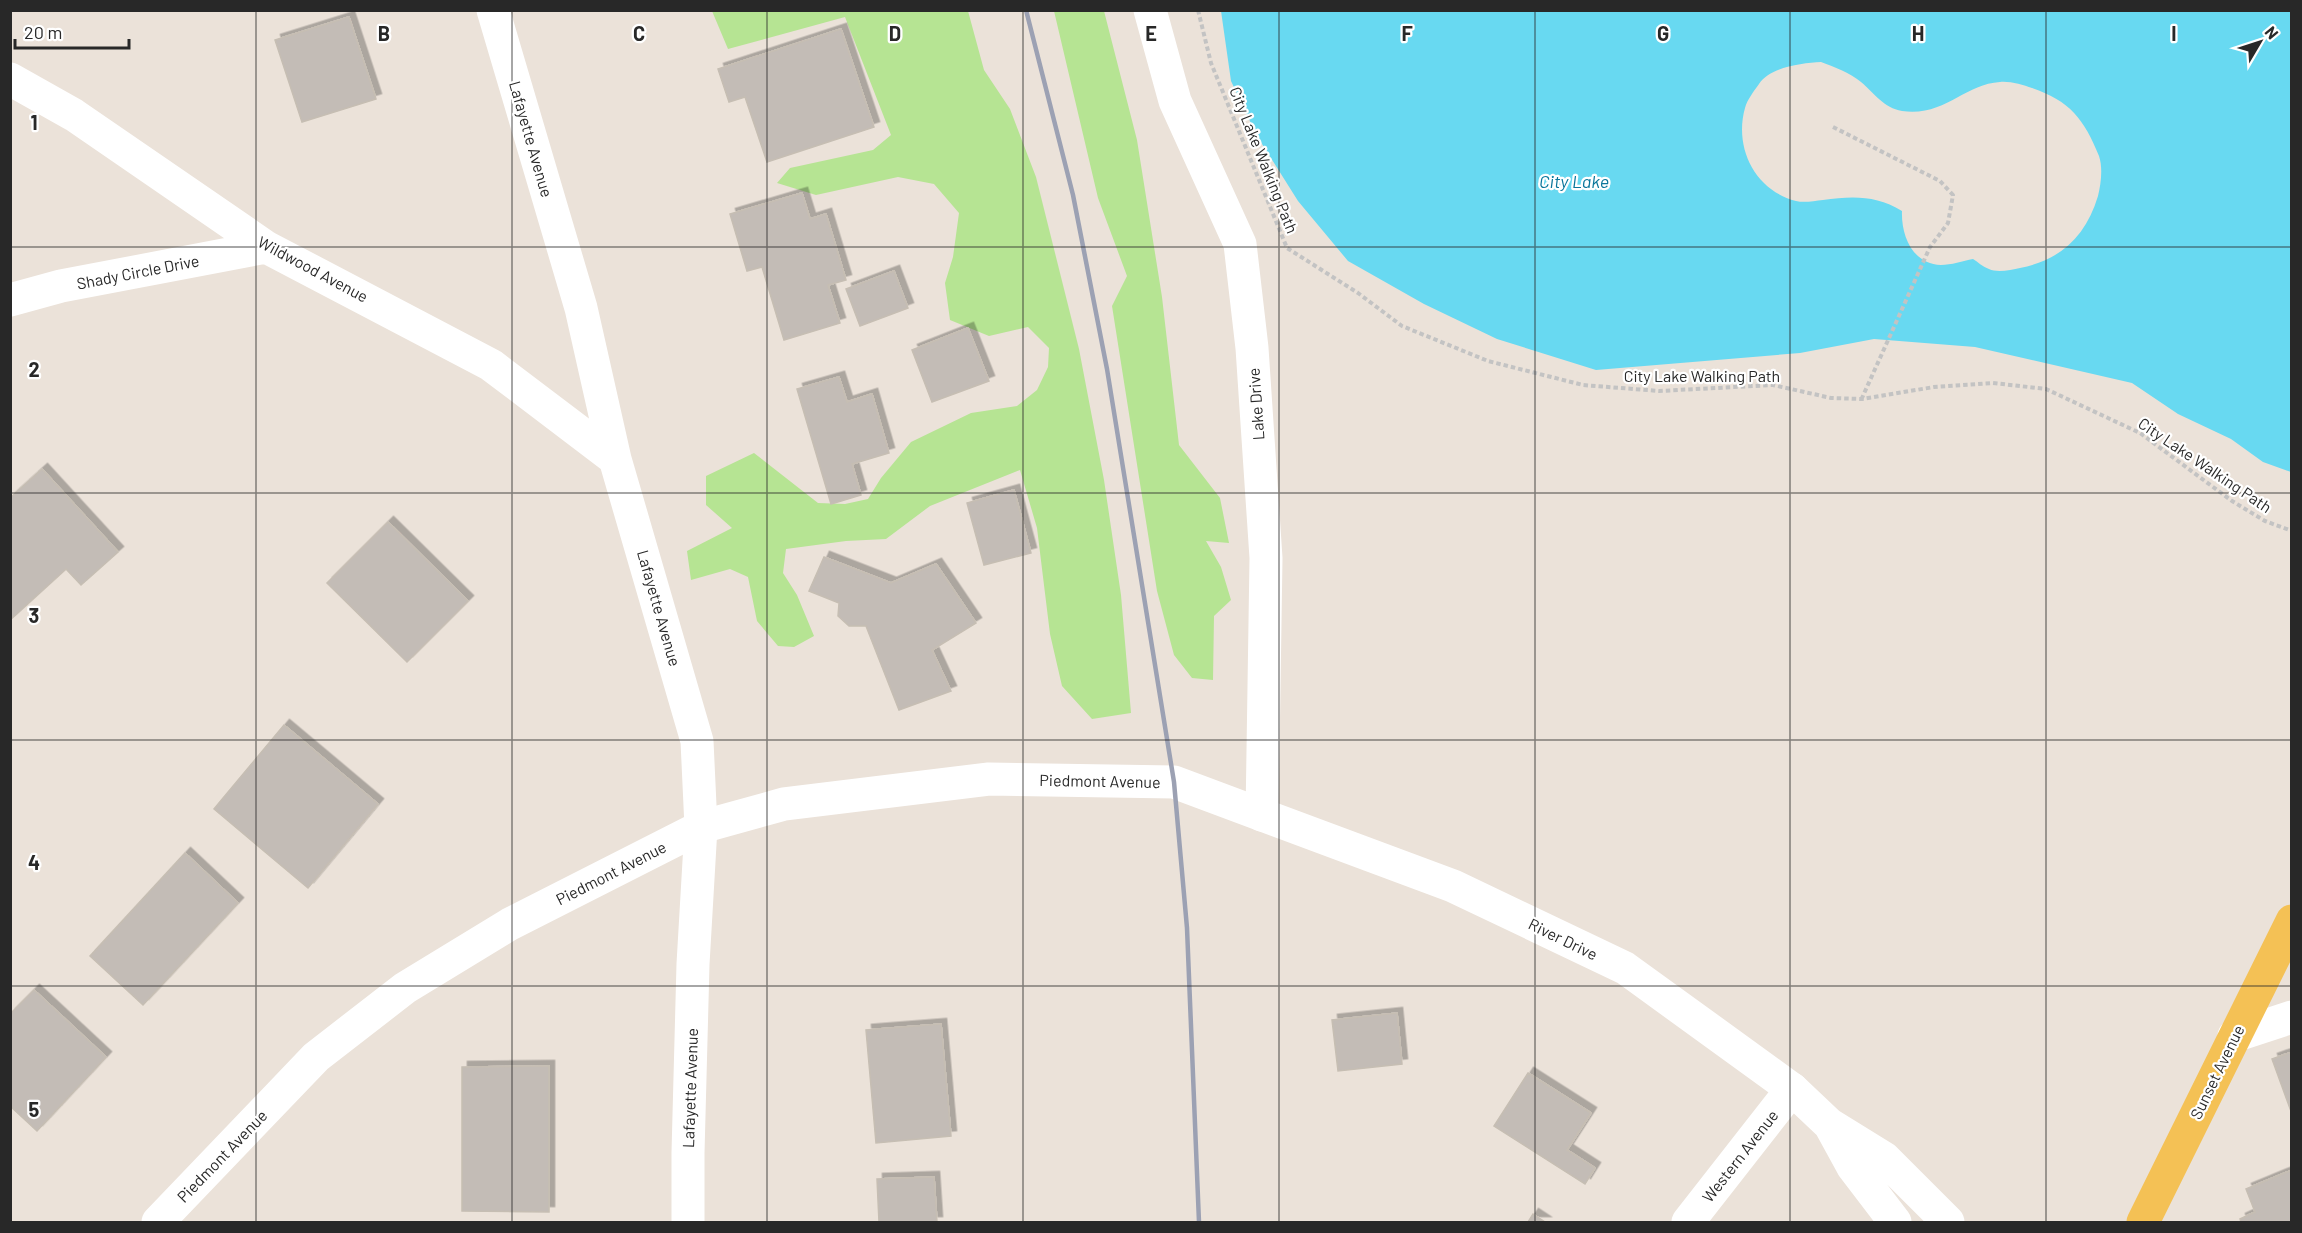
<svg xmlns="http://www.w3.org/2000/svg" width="2302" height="1233" font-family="Barlow,sans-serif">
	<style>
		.green { fill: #b6e493 }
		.water { fill: #68d9f1; fill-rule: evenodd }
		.building { fill: #c3bcb6; stroke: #c6beb3; stroke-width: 1.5; filter: url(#shadow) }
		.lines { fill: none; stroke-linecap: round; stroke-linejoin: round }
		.path { stroke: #c3c3c3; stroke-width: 4; stroke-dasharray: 4.5 3; stroke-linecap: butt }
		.minor { stroke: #fff; stroke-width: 33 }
		.tertiary { stroke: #fff; stroke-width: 33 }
		.primary { stroke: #f4c155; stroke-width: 33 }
		.rail { stroke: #9ca1b3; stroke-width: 4.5 }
		.grid { fill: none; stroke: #282828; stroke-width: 1.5; stroke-opacity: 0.55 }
		.labels { text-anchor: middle; stroke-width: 4.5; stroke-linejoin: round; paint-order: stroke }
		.street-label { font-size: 16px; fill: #282828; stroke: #fff }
		.water-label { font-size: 18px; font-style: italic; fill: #0a769b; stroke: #fff }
		.grid-label { font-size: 20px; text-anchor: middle; font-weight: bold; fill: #282828; stroke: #fff; stroke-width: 4.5; stroke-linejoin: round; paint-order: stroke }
	</style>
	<defs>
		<filter id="shadow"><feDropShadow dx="5.5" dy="-5.5" stdDeviation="0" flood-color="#0004"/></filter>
	</defs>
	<rect width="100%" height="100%" fill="#ebe2d9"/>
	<path class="green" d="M712,11H968L984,70L1010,109L1036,177L1079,349L1104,480L1121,595L1131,713L1092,719L1062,686L1050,634L1037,528L1020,470L930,506L886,539L846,541L786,549L783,573L797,595L814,636L794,647L778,646L757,621L748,577L730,569L691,580L687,551L732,528L706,505V476L754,453L818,503L845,504L868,499L881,478L911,442L971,413L1017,406L1037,390L1048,367L1049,348L1028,327L989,336L950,320L945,283L953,257L959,213L934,184L898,177L816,195L777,183L790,168L873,150L891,135L845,17L728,49Z
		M1054,11H1104L1137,140L1162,297L1179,445L1220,498L1229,543L1206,541L1221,567L1231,600L1214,616L1213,680L1192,678L1174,655L1157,591L1112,306L1127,276L1098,198Z"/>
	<path class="water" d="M1221,11H2291V472L2263,462L2231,439L2178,414L2132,383L1975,347L1874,339L1800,353L1596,370L1497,339L1424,304L1348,261L1298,201L1257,136L1231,81ZM1821,62C1835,67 1850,73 1861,82C1874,93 1884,108 1902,111C1945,117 1964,84 2000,82C2010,81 2023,85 2032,88C2070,101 2084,119 2099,156C2103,168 2101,184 2098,196C2086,236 2061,260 2020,268C2011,270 1997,273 1989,269C1983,267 1978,262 1973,259C1963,261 1951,265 1941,265C1912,264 1901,235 1902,211C1876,195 1852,196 1823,200C1814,201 1804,203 1796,201C1754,190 1734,147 1745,108C1747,100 1754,91 1759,84C1770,67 1802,63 1821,62Z"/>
	<path class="building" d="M349,17L376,99L302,122L275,40Z
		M841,29L874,127L767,162L745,97L729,102L718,69Z
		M802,193L810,219L826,214L846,280L828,285L840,323L784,340L762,267L747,271L730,214Z
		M894,271L908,308L860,326L846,289Z
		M968,328L989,381L932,402L912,350Z
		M839,377L847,402L872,394L889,453L852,464L861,495L831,504L797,389Z
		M42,469L118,552L81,585L66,569L10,620V498Z
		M1014,490L1031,553L984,565L967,503Z
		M388,522L468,601L407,662L327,583Z
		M824,557L891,583L936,564L976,623L932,650L951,691L899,710L866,626H849L838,616L839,603L809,591Z
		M284,725L378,804L308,888L214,809Z
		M185,853L238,903L143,1005L90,956Z
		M34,990L106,1057L37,1131L10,1106V1014Z
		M1397,1013L1402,1064L1338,1071L1332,1020Z
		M941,1024L951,1136L876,1143L866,1030Z
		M2292,1052V1114L2272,1059Z
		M549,1066V1212L462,1211V1067Z
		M1528,1073L1591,1113L1567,1150L1595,1168L1585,1184L1494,1126Z
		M2292,1170V1222H2241L2240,1219L2255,1212L2246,1189Z
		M934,1177L937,1222H879L877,1179Z
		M1533,1214L1545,1222H1528Z"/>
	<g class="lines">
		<path class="path" d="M1198,10L1211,63L1287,248L1358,293L1402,326L1488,361L1583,385L1659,391L1773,385L1831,398L1862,399L1934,387L1993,383L2046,389L2140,433L2232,501L2265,521L2292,531
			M1833,127L1940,181L1953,195L1948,223L1930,247L1862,398"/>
		<path class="minor" d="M493,10L581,308L615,459L697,741L701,827L693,964L688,1153V1222
			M1150,10L1175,101L1240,244L1252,348L1266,558L1262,815
			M10,79L74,115L266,247L491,365L615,459
			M10,300L61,286L266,247
			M2234,1036L2292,1017
			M1688,1222L1792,1089"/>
		<path class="tertiary" d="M1830,1125L1853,1167L1895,1222
			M158,1222L316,1057L405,988L510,924L701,827L784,804L989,779L1174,782L1453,886L1625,968L1792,1089L1829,1124L1884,1158L1948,1222"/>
		<path class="primary" d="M2143,1222L2292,921"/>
		<path class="rail" d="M1026,10L1073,195L1107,369L1174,782L1187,928L1199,1222"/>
	</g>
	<path class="grid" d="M256,10V1222M512,10V1222M767,10V1222M1023,10V1222M1279,10V1222M1535,10V1222M1790,10V1222M2046,10V1222M10,247H2292M10,493H2292M10,740H2292M10,986H2292"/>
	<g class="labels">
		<g class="street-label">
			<text transform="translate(531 139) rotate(74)" y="6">Lafayette Avenue</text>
			<text transform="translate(1264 160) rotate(68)" y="6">City Lake Walking Path</text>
			<text transform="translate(313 269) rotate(28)" y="6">Wildwood Avenue</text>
			<text transform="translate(138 272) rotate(-11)" y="6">Shady Circle Drive</text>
			<text x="1702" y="382">City Lake Walking Path</text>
			<text transform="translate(1256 404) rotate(-94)" y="6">Lake Drive</text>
			<text transform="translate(2205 465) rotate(34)" y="6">City Lake Walking Path</text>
			<text transform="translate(659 608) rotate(74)" y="6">Lafayette Avenue</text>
			<text transform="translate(1100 781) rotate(1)" y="6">Piedmont Avenue</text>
			<text transform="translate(611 873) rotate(-27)" y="6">Piedmont Avenue</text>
			<text transform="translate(1563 939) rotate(26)" y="6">River Drive</text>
			<text transform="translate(2217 1072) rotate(-64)" y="6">Sunset Avenue</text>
			<text transform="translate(690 1088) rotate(-88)" y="6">Lafayette Avenue</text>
			<text transform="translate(222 1156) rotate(-46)" y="6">Piedmont Avenue</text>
			<text transform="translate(1740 1156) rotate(-52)" y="6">Western Avenue</text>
		</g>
		<g class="water-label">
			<text x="1574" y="188">City Lake</text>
		</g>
	</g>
	<g class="grid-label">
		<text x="384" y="41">B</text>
		<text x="639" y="41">C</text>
		<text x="895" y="41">D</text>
		<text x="1151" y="41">E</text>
		<text x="1407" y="41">F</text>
		<text x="1663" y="41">G</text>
		<text x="1918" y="41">H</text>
		<text x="2174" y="41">I</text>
		<text x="34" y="130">1</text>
		<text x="34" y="377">2</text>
		<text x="34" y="623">3</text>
		<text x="34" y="870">4</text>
		<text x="34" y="1117">5</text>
	</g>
	<rect width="2302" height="1233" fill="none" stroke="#282828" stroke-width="24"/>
	<g transform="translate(2260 42) rotate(51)" stroke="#ffffff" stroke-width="4.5" paint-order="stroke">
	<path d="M0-4.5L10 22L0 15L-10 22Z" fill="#282828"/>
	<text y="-9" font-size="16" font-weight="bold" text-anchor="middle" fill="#282828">N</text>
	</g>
	<path d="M15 39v9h114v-9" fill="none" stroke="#282828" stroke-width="3"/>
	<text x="24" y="39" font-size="18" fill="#282828" stroke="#ffffff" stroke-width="4.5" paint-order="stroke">20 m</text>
</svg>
